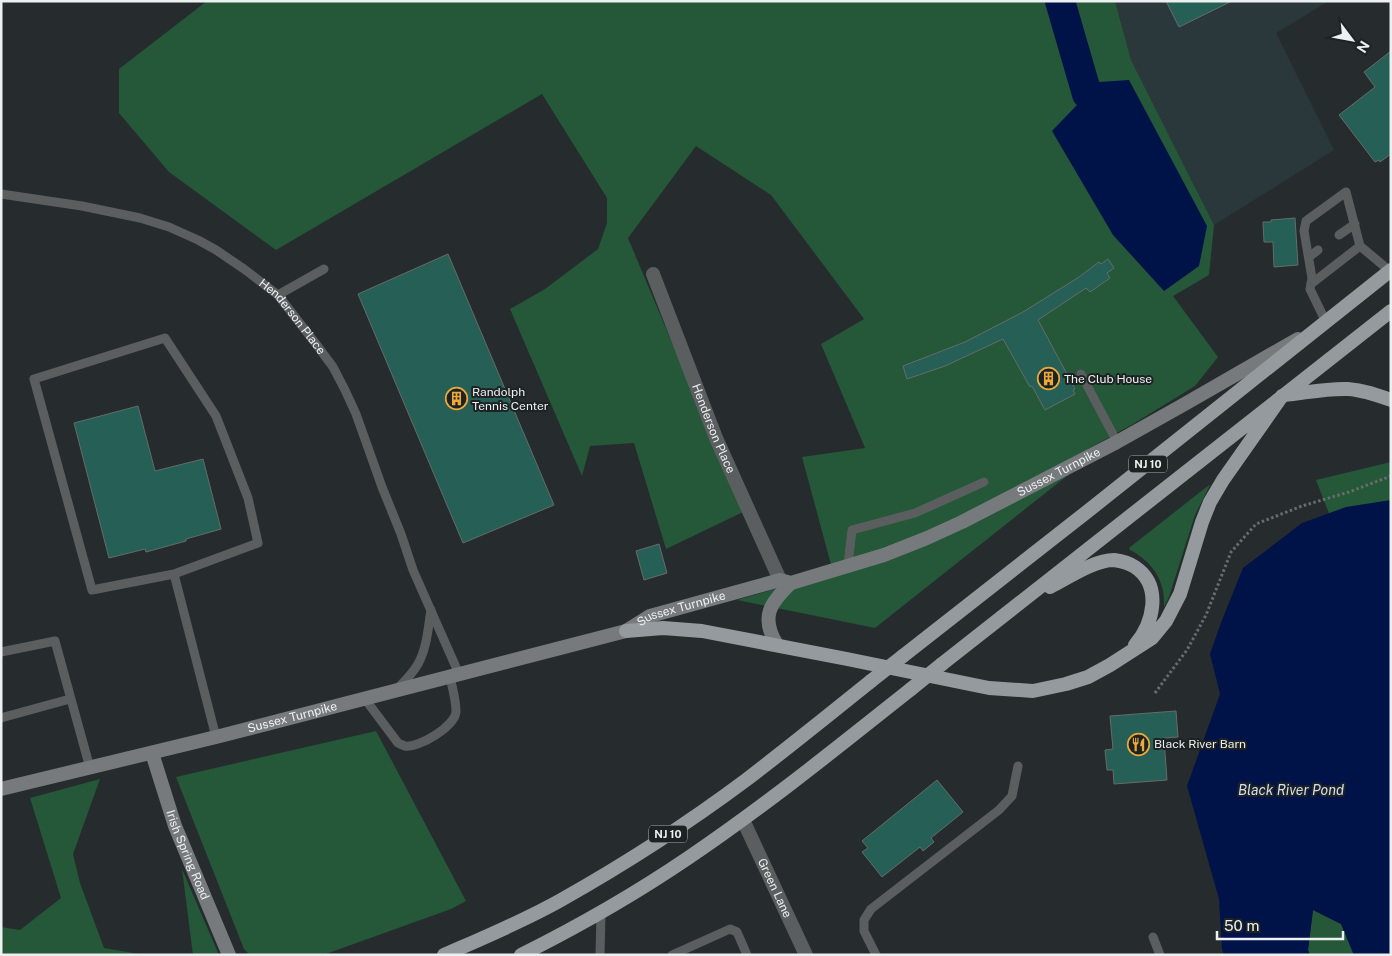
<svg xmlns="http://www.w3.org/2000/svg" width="1392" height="956" font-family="'Public Sans',sans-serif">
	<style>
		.built { fill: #2b383b }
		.green { fill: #255739 }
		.water { fill: #001348 }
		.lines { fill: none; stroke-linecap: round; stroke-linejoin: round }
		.river { stroke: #001348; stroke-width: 30 }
		.building { fill: #255f56; stroke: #656c6a }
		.path { stroke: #676c6d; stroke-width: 3; stroke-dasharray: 2.5 2.5; stroke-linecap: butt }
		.service { stroke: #5b5e5f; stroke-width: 9 }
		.minor { stroke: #5b5e5f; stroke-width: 14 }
		.secondary { stroke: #767a7c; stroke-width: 14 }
		.trunk { stroke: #949a9d; stroke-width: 14 }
		.trunk-bridge { stroke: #949a9d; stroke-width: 14 }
		.labels { text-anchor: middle; stroke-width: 4; stroke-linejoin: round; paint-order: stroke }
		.shield { fill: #1d2223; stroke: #aeb2b3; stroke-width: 1 }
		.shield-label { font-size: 11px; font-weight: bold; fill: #ecf0f1 }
		.street-label { font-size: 12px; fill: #ecf0f1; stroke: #1d2223 }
		.poi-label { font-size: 12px; fill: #ecf0f1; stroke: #1d2223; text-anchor: start }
		.water-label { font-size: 14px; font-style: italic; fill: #d4def0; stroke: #1d2223 }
	</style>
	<rect width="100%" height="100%" fill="#262c2d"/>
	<path class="built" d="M1115,1H1329L1276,33L1334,150L1214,225L1131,60Z"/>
	<path class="green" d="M207,1H1115L1131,60L1214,225L1209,275L1173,296L1218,357L1195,386L1133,424L1088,449L1082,464L875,628L737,600L833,572L802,457L865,448L821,344L864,319L771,195L696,146L628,238L743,512L666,549L634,443L590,446L582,476L510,309L545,289L598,249L607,223V198L542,94L276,250L169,172L119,113V69Z
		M1391,462V673L1316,480Z
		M1209,485H1210L1195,515L1169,597L1164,607C1164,602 1164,596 1163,591C1160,573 1146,558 1130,550L1129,548Z
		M376,731L466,901L451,909L323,955H250L244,949L176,777Z
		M100,779L73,854L80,883L104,948L145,955H1V927L20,930L61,898L30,798Z
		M182,869L219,955H193Z
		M1313,910L1341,924L1354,955H1310L1308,950Z"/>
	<path class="water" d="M1129,80L1207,226L1199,266L1164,291L1113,235L1052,131L1099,82Z
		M1391,500V955H1354L1341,924L1313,910L1308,950L1310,955H1224L1222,949L1219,899L1187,786L1220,694L1210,654L1222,620L1243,568L1302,523L1346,507Z"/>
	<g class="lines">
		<path class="river" d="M1060,1L1087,94"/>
	</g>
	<path class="building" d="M1166,1H1232L1179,27Z
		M1391,51V154L1380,162L1379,160L1375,162L1339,115L1375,87L1364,72Z
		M1295,218L1298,265L1274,267L1273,242H1264L1263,222H1271V220Z
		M448,254L554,505L463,543L358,294Z
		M1108,259L1114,268L1107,273L1110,278L1090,292L1086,288L1038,320L1075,389L1073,390L1075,394L1045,410L1032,386L1030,387L1003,339L945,366L907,379L903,366L965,342L1023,312L1079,277L1099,262L1101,264Z
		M138,406L155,471L203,459L221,529L186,539V541L146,552L145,549L109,558L74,423Z
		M659,544L667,573L644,580L636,551Z
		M1176,711L1178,737L1164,738L1167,780L1114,784L1113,770H1107L1105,750L1113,749L1110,716Z
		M937,780L963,812L931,838L934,842L923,851L920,847L882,877L862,852L868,848L862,841Z"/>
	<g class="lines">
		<path class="path" d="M1155,693L1187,650L1206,615L1231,552L1256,524L1302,506L1349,492L1391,476"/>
		<g class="service">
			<path id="s1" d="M1,194L82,206L140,218L169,227L198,240L216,250L244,269L278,295L316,344L333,367L345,390L356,414L382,487L401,534L413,570L459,674"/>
			<path d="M1339,235L1355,224"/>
			<path d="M1309,257L1318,250"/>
			<path d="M1311,284L1360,246"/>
			<path d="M278,295L324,269"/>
			<path d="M1326,322L1310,289L1312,278L1304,231L1306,221L1346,192L1360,246L1390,271"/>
			<path d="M1081,374L1117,442"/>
			<path d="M848,565L852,530L915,513L984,482"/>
			<path d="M174,574L92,590L34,379L165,338L216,416L248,498L258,543L174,574L216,737"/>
			<path d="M1,652L55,641L90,768"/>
			<path d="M398,688C405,681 413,673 418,664C427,648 428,628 431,610"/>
			<path d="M365,699L398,743C400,744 402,745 405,746C419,748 456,726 456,711C456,700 452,687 450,676"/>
			<path d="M1,718L70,699"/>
			<path d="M1153,937L1160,955"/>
			<path d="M600,955L601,913"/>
			<path d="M672,955L730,929L737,932L747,955"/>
			<path d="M876,955L864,931V920L871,909L999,810L1012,796L1018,766"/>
		</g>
		<g class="minor">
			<path id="s2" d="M653,274L716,438L780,580"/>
			<path id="s3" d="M743,820L806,955"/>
		</g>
		<g class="secondary">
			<path d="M777,645C760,617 770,603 791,583"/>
			<path id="s4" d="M152,753L175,826L229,955"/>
			<path id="s5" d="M1,789L216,737L626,631L650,616L780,580L791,583L884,555L927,538L962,522L1117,442L1183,405L1298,339"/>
		</g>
		<path class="trunk" d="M1284,395C1305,393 1327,388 1348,389C1363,390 1377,395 1391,400
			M1050,587C1068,578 1094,560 1114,560C1121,561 1129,563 1135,567C1163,586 1153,624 1135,645
			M626,631L663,628L702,631L847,659L989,688L1033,691L1066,684L1088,677L1110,665L1152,638L1166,621L1180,594L1202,522L1210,502L1223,480L1282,396
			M903,656L1088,511L1391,270
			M942,664L1391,311
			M444,955C483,938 524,921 561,900C625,864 687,824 746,780C788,748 830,714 871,681
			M521,955C579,926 635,894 688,858C765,806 838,747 911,689"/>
		<path class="trunk-bridge" d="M871,681L903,656
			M911,689L942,664"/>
	</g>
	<defs>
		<symbol id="building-ring" viewBox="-11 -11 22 22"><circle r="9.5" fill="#1d2223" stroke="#eca93a" stroke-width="1.5"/><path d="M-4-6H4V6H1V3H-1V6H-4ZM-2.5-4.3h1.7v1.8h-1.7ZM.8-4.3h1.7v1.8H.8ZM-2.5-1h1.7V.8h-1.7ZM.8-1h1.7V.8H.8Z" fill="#eca93a"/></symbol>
		<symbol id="restaurant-ring" viewBox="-11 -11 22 22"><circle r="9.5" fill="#1d2223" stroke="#eca93a" stroke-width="1.5"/><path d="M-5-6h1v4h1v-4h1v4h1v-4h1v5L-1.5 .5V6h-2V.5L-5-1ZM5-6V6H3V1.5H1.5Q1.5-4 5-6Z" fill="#eca93a"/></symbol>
	</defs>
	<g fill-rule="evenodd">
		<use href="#building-ring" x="1036" y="366" width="25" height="25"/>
		<use href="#building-ring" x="444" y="386" width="25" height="25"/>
		<use href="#restaurant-ring" x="1126" y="732" width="25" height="25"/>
	</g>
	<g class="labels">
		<g class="shield">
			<rect x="1129" y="455.5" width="38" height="17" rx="4"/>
			<rect x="649" y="825.5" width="38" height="17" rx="4"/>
		</g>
		<g class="shield-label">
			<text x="1148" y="468">NJ 10</text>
			<text x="668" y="838">NJ 10</text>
		</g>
		<g class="street-label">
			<text dy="4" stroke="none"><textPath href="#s1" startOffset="326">Henderson Place</textPath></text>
			<text dy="4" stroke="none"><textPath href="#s2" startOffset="166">Henderson Place</textPath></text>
			<text dy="4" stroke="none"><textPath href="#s5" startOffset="1110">Sussex Turnpike</textPath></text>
			<text dy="4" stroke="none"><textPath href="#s5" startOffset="705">Sussex Turnpike</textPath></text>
			<text dy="4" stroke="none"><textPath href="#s5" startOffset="300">Sussex Turnpike</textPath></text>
			<text dy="4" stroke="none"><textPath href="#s4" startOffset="108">Irish Spring Road</textPath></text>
			<text dy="4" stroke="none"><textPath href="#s3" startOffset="75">Green Lane</textPath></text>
		</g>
		<g class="poi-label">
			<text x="1064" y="383">The Club House</text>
			<text x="472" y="396">Randolph<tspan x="472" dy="14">Tennis Center</tspan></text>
			<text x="1154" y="748">Black River Barn</text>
		</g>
		<g class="water-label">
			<text x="1291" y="795">Black River Pond</text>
		</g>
	</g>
	<rect width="1392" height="956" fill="none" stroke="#ecf0f1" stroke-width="5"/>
	<g transform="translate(1352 40) rotate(122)" stroke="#1d2223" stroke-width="4" paint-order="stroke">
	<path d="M0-4L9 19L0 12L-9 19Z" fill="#ecf0f1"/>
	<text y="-8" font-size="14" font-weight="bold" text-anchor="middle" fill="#ecf0f1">N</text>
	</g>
	<path d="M1217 931v8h126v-8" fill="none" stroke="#ecf0f1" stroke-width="2.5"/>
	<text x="1224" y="931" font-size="15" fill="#ecf0f1" stroke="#1d2223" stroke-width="4" paint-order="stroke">50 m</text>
</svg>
